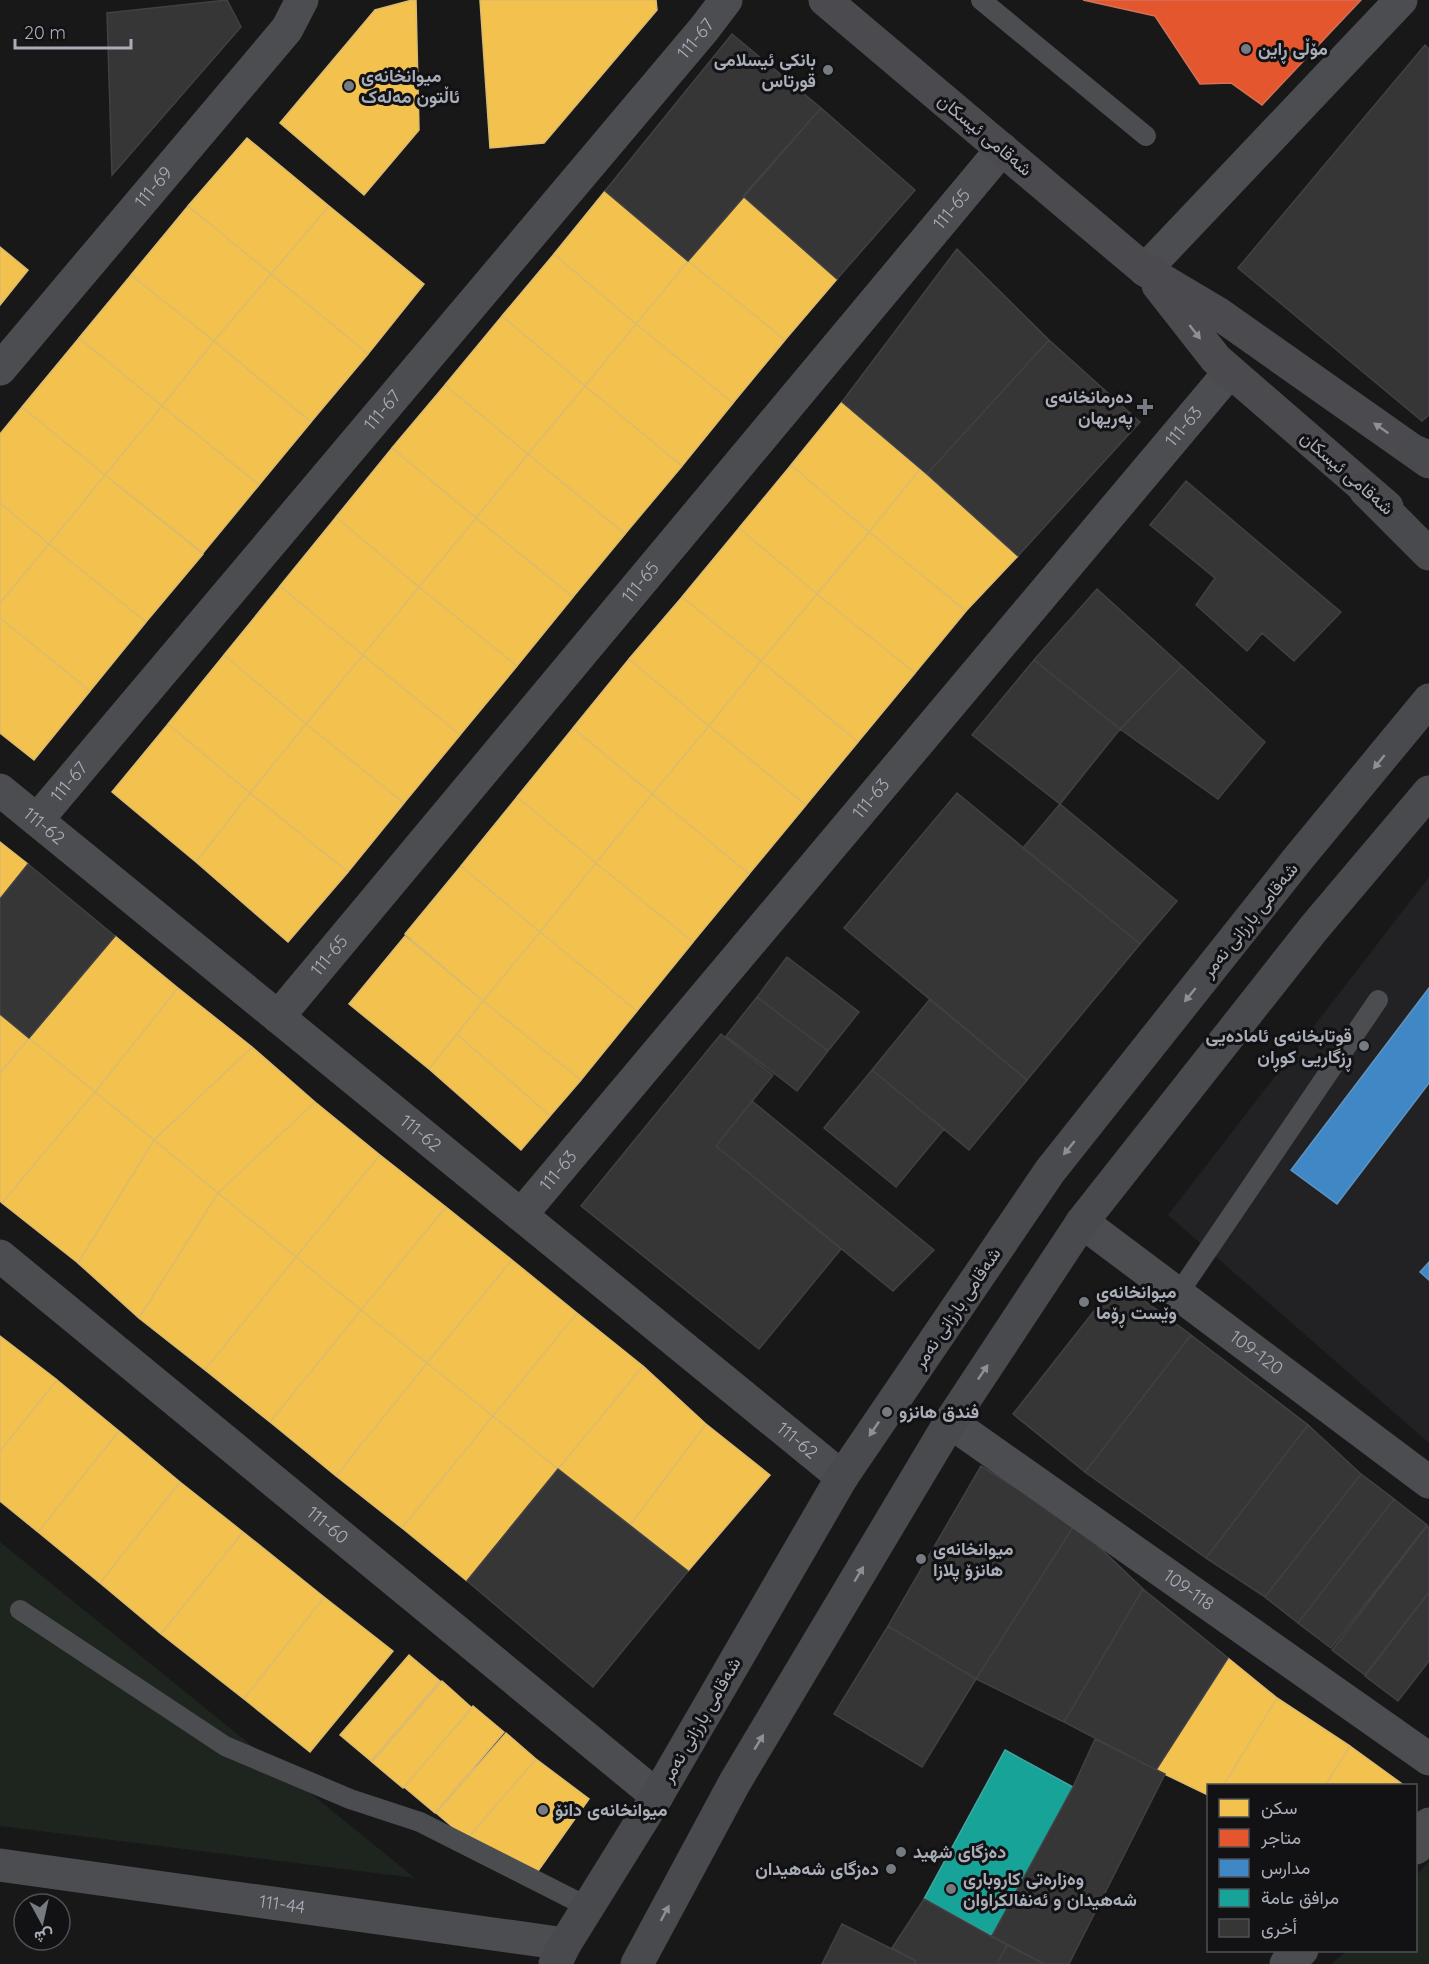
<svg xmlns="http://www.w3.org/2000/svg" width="1429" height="1964" font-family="Quicksand,Vazirmatn,sans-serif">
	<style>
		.built { fill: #222224 }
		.green { fill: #1e251f }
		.homes { fill: #f2c14e; stroke: #dcbb6e; stroke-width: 1.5 }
		.shops { fill: #e4572e; stroke: #d27158; stroke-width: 1.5 }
		.schools { fill: #3f88c5; stroke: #5f93c1; stroke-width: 1.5 }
		.public { fill: #17a398; stroke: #43a6a2; stroke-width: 1.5 }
		.building { fill: #363637; stroke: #404144; stroke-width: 1.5 }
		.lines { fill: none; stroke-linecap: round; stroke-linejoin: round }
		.service { stroke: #4c4d51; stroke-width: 20 }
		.minor { stroke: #4c4d51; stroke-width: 33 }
		.tertiary { stroke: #4c4d51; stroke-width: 33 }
		.secondary { stroke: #4b4b4f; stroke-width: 33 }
		.primary { stroke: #494a4d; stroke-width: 33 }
		.oneway { fill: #8d9099 }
		.oneway2 { fill: #8c9099 }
		.poi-dot { fill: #767a81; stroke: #121214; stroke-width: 2 }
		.labels { text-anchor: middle; stroke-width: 6; stroke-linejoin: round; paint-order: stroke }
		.street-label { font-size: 18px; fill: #a9aeb9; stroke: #121214 }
		.poi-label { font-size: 18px; font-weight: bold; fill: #a9aeb9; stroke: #121214; text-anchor: start }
	</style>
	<rect width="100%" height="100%" fill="#181818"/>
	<path class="built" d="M1429,877V1443L1168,1215Z"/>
	<path class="green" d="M0,1542L415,1878L0,1826Z
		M1429,1861V1964H1331L1347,1951L1416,1950V1876Z"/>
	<path class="homes" d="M412,0H416L419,130L364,195L280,123L375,10Z
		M480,0H656L657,10L544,143L490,148Z
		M247,138L329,206L271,274L188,206Z
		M605,191L688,261L636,324L554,254Z
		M743,196L837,279L785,340L688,261Z
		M188,206L271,274L214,341L131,275Z
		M329,206L424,284L368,354L271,274Z
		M0,247L28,270L0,305Z
		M554,254L636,324L585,386L502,316Z
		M688,261L785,340L733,403L636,324Z
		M271,274L368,354L311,422L214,341Z
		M131,275L214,341L162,406L79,338Z
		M502,316L585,386L528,454L445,385Z
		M636,324L733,403L682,466L585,386Z
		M79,338L162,406L105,475L22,407Z
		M214,341L311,422L259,485L162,406Z
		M445,385L528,454L476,518L392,448Z
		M585,386L682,466L625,534L528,454Z
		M842,402L920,469L869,532L791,465Z
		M162,406L259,485L203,553L105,475Z
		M22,407L105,475L49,544L0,503V434Z
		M392,448L476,518L419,587L336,517Z
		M528,454L625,534L573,597L476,518Z
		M791,465L869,532L817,594L739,528Z
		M920,469L1018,556L966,611L869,532Z
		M105,475L203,554L146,622L49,544Z
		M0,503L49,544L0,603Z
		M336,517L419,587L363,655L280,586Z
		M476,518L573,597L517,666L419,587Z
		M739,528L817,594L761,661L682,597Z
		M869,532L966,611L915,673L817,594Z
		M49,544L146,622L90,691L0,618V603Z
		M280,586L363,655L306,724L224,655Z
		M419,587L517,666L460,735L363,655Z
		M817,594L915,673L858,742L761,661Z
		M682,597L761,661L709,726L629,659Z
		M0,618L90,691L34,760L0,733Z
		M224,655L306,724L250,793L168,724Z
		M363,655L460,735L404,803L306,724Z
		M629,659L709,726L652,794L573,728Z
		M761,661L858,742L806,805L709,726Z
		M168,724L250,793L196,862L112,792Z
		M306,724L404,803L348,872L250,793Z
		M709,726L806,805L749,874L652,794Z
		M573,728L652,794L596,863L517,797Z
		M250,793L348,872L288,942L196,862Z
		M652,794L749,874L693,942L596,863Z
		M517,797L596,863L540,932L461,866Z
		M0,842L28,864L0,899Z
		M596,863L693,942L637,1011L540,932Z
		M461,866L540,932L483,1001L405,934Z
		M540,932L637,1011L581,1080L483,1001Z
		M115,936L178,988L95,1092L29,1038Z
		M405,936L483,1001L429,1069L349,1004Z
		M178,988L252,1047L154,1140L95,1092Z
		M483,1001L581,1080L550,1116L457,1034Z
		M0,1014L29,1038L0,1073Z
		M457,1034L550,1116L521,1150L429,1069Z
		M29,1038L95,1092L2,1203L0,1201V1073Z
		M252,1047L315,1102L218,1193L154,1140Z
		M95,1092L154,1140L78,1263L2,1203Z
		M315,1102L380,1155L296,1257L218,1193Z
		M154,1140L218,1193L139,1318L78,1263Z
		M380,1155L446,1207L361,1310L296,1257Z
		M218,1193L296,1257L205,1370L139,1318Z
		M446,1207L512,1260L427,1363L361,1310Z
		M296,1257L361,1310L270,1422L205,1370Z
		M512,1260L577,1313L493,1416L427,1363Z
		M361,1310L427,1363L336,1476L270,1422Z
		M577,1313L643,1366L558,1469L493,1416Z
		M0,1336L57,1380L0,1451Z
		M427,1363L493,1416L402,1528L336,1476Z
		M643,1366L706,1424L630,1525L558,1469Z
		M57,1380L119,1431L38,1532L0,1501V1451Z
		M493,1416L558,1469L467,1581L402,1528Z
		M706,1424L770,1475L688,1571L630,1525Z
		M119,1431L180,1482L100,1583L38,1532Z
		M180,1482L243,1532L161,1634L100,1583Z
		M243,1532L324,1597L244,1699L161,1634Z
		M324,1597L393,1651L310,1752L244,1699Z
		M409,1655L440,1681L371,1761L340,1735Z
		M1228,1658L1277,1698L1223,1786H1208V1795L1156,1770Z
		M442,1681L472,1708L403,1788L372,1762Z
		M1277,1698L1350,1746L1325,1786H1223Z
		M473,1706L504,1732L435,1813L404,1787Z
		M506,1733L536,1759L467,1839L436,1813Z
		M1350,1746L1405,1786H1325Z
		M536,1759L589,1799L538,1871L467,1839Z"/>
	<path class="shops" d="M1083,0H1361L1262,105L1231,83L1200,84L1155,16Z"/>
	<path class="schools" d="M1429,988V1083L1337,1204L1291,1170Z
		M1429,1262V1280L1420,1272Z"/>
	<path class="public" d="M1005,1750L1073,1787L992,1936L924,1899Z"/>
	<path class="building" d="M227,0L241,27L112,175L107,13Z
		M732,34L821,108L688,261L605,191Z
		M1425,45L1429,49V415L1422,421L1238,268Z
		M821,108L915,190L837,279L743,196Z
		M957,249L1049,340L927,474L842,402Z
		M1049,340L1140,422L1018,556L927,474Z
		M1186,481L1341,612L1294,661L1262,633L1247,651L1196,605L1215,578L1150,525Z
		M1097,589L1182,666L1120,729L1034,660Z
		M1034,660L1120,729L1060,804L972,735Z
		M1182,666L1265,742L1218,799L1120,729Z
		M957,793L1140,944L1027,1080L844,928Z
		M1060,804L1177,901L1140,944L1023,848Z
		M28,864L115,936L29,1038L0,1014V899Z
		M787,957L859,1012L828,1051L757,997Z
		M757,997L828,1051L797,1091L726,1036Z
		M930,999L1027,1080L969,1150L872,1070Z
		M721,1034L773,1075L716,1146L841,1249L759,1349L581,1206Z
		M872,1070L944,1129L896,1187L824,1128Z
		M752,1101L934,1250L893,1291L716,1146Z
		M1127,1288L1191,1335L1085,1472L1013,1414L1109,1292Z
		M1191,1335L1308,1425L1206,1558L1085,1472Z
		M1308,1425L1361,1474L1265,1597L1206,1558Z
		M981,1466L1075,1524L976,1679L888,1626Z
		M558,1469L688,1571L593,1687L467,1581Z
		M1361,1474L1394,1499L1298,1623L1265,1597Z
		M1394,1499L1427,1525L1331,1648L1298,1623Z
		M1075,1524L1143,1589L1064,1722L976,1679Z
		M1427,1526L1429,1527V1592L1365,1675L1332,1650Z
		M1143,1589L1228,1658L1156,1770L1064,1722Z
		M1429,1592V1661L1398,1701L1365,1676Z
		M888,1626L976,1679L922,1767L834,1714Z
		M1095,1739L1165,1774L1069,1964H1044L992,1936L1073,1787Z
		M924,1899L1007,1945L997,1964H914L916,1961L892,1948Z
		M842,1924L916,1961L914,1964H822Z
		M1007,1945L1044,1964H997Z"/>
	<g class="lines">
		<path class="service" d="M981,0L1146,136
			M1178,1294L1378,1000
			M20,1610L225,1746L350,1799L420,1822L588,1907"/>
		<g class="minor">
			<path d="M1145,270L1401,0"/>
			<path id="s1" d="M0,369L287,29L302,0"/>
			<path id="s2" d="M37,820L704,29L726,0"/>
			<path id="s3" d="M278,1017L1002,149"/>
			<path id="s4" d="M521,1215L1222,381"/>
			<path id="s5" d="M1082,1222L1429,1482"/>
			<path id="s6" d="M0,1256L657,1796"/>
			<path id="s7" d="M950,1422L1429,1759"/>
			<path d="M1416,1848L1429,1824"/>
			<path id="s8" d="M0,1865L565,1944"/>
			<path d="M1286,1964L1302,1950"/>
		</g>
		<path class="tertiary" id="s9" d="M0,790L842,1477"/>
		<path class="secondary" d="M825,0L1145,270L1219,314L1429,462
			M1158,285L1216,359L1387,507"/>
		<path class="primary" d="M1414,451L1429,457
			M1365,490L1429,554
			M555,1964L565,1944L657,1796L842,1477L1050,1171L1297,860L1429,700
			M637,1964L735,1782L950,1422L1082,1222L1314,928L1429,792"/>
	</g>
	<defs><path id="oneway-solid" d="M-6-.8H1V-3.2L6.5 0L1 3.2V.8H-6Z" transform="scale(1.5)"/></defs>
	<g class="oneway">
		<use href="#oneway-solid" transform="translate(1195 332) rotate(52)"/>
		<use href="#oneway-solid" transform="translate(1381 428) rotate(-145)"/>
	</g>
	<g class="oneway2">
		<use href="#oneway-solid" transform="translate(1379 762) rotate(129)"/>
		<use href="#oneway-solid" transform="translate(1190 995) rotate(129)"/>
		<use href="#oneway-solid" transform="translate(1069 1148) rotate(129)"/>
		<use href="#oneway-solid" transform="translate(983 1372) rotate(-56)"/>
		<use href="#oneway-solid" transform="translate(874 1429) rotate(124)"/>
		<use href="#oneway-solid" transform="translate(859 1574) rotate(-59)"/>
		<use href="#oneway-solid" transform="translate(759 1742) rotate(-59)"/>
		<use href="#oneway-solid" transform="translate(665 1913) rotate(-62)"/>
	</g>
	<g class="poi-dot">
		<circle cx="1246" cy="49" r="6"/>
		<circle cx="828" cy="70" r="6"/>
		<circle cx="349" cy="86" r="6"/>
		<path d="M1142 398h6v6h6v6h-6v6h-6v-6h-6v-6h6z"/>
		<circle cx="1364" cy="1046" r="6"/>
		<circle cx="1084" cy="1302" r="6"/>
		<circle cx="887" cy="1412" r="6"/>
		<circle cx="921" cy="1559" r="6"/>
		<circle cx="543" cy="1810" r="6"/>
		<circle cx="901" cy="1852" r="6"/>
		<circle cx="891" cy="1869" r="6"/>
		<circle cx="951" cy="1889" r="6"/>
	</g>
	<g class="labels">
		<g class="street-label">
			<text dy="6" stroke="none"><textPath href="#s2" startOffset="1022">111-67</textPath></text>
			<text transform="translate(985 135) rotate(40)" y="6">شەقامی ئیسکان</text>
			<text dy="6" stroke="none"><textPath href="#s1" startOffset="238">111-69</textPath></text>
			<text dy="6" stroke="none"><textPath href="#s3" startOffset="1052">111-65</textPath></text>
			<text dy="6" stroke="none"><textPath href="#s2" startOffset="536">111-67</textPath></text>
			<text dy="6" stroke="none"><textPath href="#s4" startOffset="1030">111-63</textPath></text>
			<text transform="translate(1347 473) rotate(41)" y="6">شەقامی ئیسکان</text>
			<text dy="6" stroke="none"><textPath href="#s3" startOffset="566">111-65</textPath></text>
			<text dy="6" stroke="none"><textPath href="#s2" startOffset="50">111-67</textPath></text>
			<text dy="6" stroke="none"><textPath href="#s4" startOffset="544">111-63</textPath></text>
			<text dy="6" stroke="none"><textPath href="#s9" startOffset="57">111-62</textPath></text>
			<text transform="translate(1250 920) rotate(-51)" y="6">شەقامی بارزانی نەمر</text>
			<text dy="6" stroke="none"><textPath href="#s3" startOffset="80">111-65</textPath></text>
			<text dy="6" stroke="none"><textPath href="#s9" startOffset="543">111-62</textPath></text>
			<text dy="6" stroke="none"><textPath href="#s4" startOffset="58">111-63</textPath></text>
			<text transform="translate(957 1308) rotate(-56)" y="6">شەقامی بارزانی نەمر</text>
			<text dy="6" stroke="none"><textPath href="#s5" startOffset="218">109-120</textPath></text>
			<text dy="6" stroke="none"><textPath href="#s9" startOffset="1029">111-62</textPath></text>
			<text dy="6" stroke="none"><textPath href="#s6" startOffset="424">111-60</textPath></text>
			<text dy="6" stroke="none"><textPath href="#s7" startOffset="292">109-118</textPath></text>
			<text transform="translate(701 1720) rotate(-60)" y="6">شەقامی بارزانی نەمر</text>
			<text dy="6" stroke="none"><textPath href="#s8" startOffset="285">111-44</textPath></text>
		</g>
		<g class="poi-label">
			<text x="1258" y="55">مۆڵی ڕاین</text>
			<text x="816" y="66" text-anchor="end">بانکی ئیسلامی<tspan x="816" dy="21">قورتاس</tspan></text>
			<text x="361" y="82">میوانخانەی<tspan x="361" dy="21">ئاڵتون مەلەک</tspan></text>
			<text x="1133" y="403" text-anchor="end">دەرمانخانەی<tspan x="1133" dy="21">پەریهان</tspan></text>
			<text x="1352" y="1042" text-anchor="end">قوتابخانەی ئامادەیی<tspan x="1352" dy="21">ڕزگاریی کوڕان</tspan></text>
			<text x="1096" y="1298">میوانخانەی<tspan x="1096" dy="21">وێست ڕۆما</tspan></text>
			<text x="899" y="1418">فندق هانزو</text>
			<text x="933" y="1555">میوانخانەی<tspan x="933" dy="21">هانزۆ پلازا</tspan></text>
			<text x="555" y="1816">میوانخانەی دانۆ</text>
			<text x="913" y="1858">دەزگای شهید</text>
			<text x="879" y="1875" text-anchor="end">دەزگای شەھیدان</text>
			<text x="963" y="1885">وەزارەتی کاروباری<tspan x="963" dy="21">شەهیدان و ئەنفالکراوان</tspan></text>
		</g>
	</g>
	<rect x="1207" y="1784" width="210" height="168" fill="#121214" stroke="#4e5056" stroke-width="1.5"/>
	<rect x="1219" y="1799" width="30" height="18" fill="#f2c14e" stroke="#4e5056" stroke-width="1.5"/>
	<text x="1261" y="1814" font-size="18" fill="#a9aeb9">سكن</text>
	<rect x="1219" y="1829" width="30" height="18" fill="#e4572e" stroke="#4e5056" stroke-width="1.5"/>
	<text x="1261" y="1844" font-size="18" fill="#a9aeb9">متاجر</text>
	<rect x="1219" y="1859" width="30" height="18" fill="#3f88c5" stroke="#4e5056" stroke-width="1.5"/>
	<text x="1261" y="1874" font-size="18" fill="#a9aeb9">مدارس</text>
	<rect x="1219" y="1889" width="30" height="18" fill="#17a398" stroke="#4e5056" stroke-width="1.5"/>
	<text x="1261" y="1904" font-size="18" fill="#a9aeb9">مرافق عامة</text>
	<rect x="1219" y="1919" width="30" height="18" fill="#363637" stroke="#4e5056" stroke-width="1.5"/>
	<text x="1261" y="1934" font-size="18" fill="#a9aeb9">أخرى</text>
	<g transform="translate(42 1922) rotate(172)"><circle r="28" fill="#121214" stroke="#4e5056" stroke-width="1.5"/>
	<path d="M0-4.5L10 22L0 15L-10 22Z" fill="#767a81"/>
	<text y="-9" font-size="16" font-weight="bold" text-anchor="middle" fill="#a9aeb9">ش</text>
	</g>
	<path d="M15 39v9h116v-9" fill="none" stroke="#a9aeb9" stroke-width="3"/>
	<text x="24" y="39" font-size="18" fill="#a9aeb9" stroke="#121214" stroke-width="4.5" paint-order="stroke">20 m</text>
</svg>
